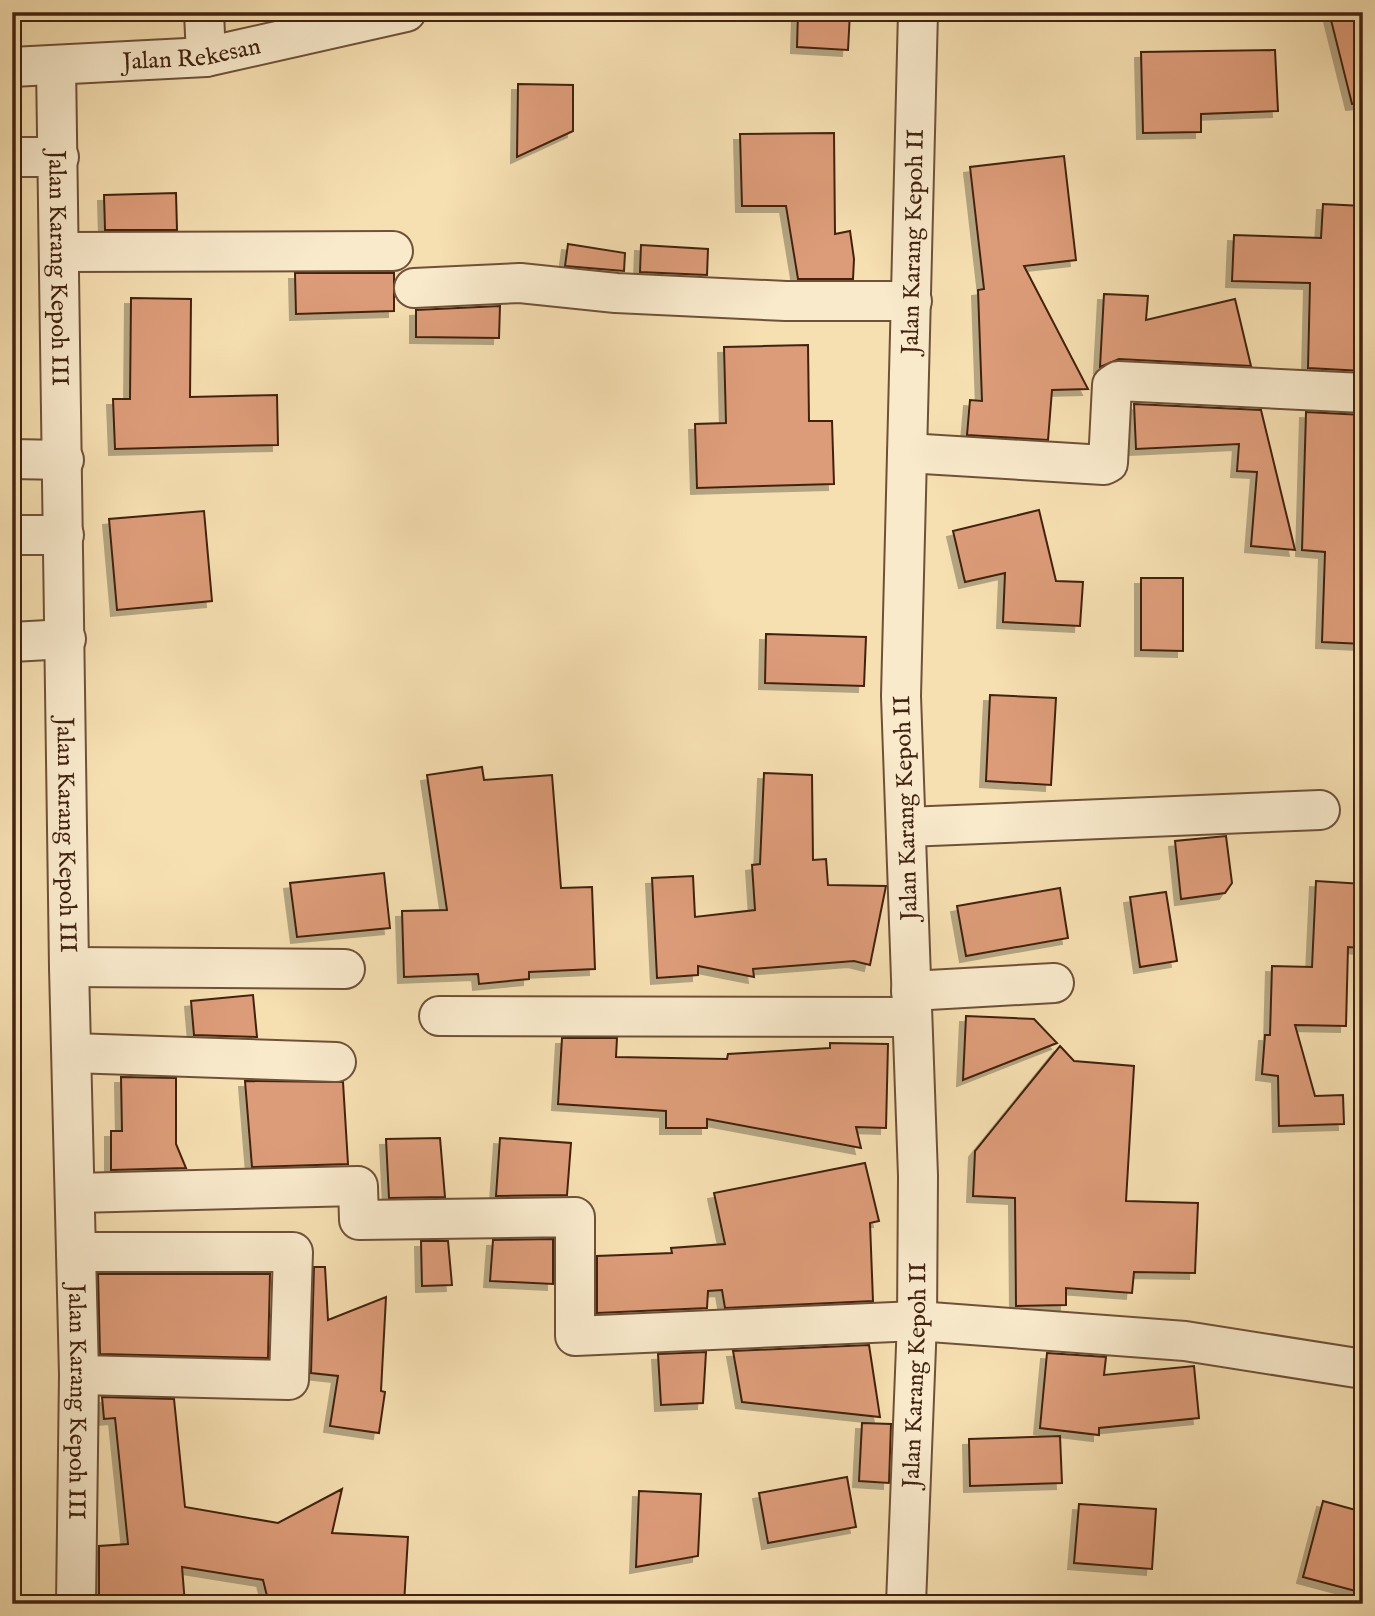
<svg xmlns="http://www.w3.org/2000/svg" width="1375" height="1616" font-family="'IM FELL English',serif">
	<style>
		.building { fill: #dd9c79; stroke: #422210; stroke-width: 2; filter: url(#shadow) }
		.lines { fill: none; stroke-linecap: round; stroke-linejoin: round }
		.minor-casing { stroke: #6f5138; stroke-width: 42 }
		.minor { stroke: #f9eacc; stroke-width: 38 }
		.labels { text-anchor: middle; stroke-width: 5; stroke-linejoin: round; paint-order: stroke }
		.street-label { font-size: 24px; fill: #422210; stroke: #f9eacc }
	</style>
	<defs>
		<filter id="shadow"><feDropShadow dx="-6" dy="6" stdDeviation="0" flood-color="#0004"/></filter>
	</defs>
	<rect width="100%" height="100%" fill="#f6dfb1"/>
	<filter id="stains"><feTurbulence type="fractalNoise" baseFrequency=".00286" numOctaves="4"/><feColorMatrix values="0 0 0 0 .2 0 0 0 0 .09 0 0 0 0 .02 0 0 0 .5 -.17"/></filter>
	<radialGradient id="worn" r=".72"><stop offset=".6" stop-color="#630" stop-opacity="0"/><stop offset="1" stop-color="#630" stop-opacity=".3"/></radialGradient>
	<path class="building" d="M798,12H850L848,50L797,47Z
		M1329,12H1363V103L1352,104Z
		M1275,50L1278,111L1201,114V132L1143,133L1141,52Z
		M518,84L573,85V131L517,157Z
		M834,133L835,234L850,231L854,259L853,279H798L786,206H742L740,134Z
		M1064,156L1076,260L1024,266L1088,389L1052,390L1048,440L967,435L970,400L982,401L978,290L984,289L970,167Z
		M176,193L177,230H105L104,195Z
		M1323,204L1363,206V371L1308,368L1310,283L1232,281L1234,235L1321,238Z
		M568,244L625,253L624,271L565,266Z
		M641,245L708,249L707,275L640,272Z
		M295,273H394V311L296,314Z
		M1104,294L1148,296L1146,320L1235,299L1251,366L1119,359L1100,367Z
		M131,298L191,299L190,397L277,395L278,445L115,449L113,399H130Z
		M500,306L499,338L416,337V310Z
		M808,345L809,421H832L834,484L697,488L695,424L726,423L724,347Z
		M1134,404L1261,410L1295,550L1251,546L1257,472L1237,471L1239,444L1136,449Z
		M1306,412L1363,415V644L1322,642L1325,552L1302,550Z
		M1039,510L1056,581L1083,582L1080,626L1003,622L1005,573L965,582L953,531Z
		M204,511L212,601L117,610L109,519Z
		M1141,578H1183V651L1141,650Z
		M766,634L866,637L864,686L765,683Z
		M990,695L1056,698L1051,785L986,781Z
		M482,767L484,780L552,775L561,888L592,887L595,969L529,972V979L479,984L478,974L404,977L402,911L447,910L427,775Z
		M764,773L812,775L813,860L826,859L828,885L886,886L870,965L854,961L753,969L754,977L698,966V975L657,978L652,878L693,876L695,917L755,910L752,865L760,864Z
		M1226,836L1232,883L1225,893L1181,899L1175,841Z
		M384,873L390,928L297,937L290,883Z
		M1316,881L1363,884V948L1348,947L1346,1026L1295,1025L1315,1096L1343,1095L1344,1124L1279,1126L1278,1076L1262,1074L1265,1035H1270L1272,966L1312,967Z
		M1060,888L1068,938L966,956L957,906Z
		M1166,892L1177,961L1140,967L1130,897Z
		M253,995L257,1037L194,1035L191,1001Z
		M966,1016L1034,1019L1057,1043L963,1080Z
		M562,1038H617L616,1057L727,1059L728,1054L830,1048V1043L888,1044L886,1128L856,1127L861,1148L707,1119V1128H666V1111L558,1104Z
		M1060,1046L1074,1061L1134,1066L1126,1201L1198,1203L1195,1273L1134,1272L1132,1293L1066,1288V1305L1016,1306L1015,1198L973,1196L975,1151Z
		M121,1077L176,1078V1144L186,1168L111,1170V1131H122Z
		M245,1081L343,1082L348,1164L252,1167Z
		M440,1138L445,1197L389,1198L386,1139Z
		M500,1138L571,1143L567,1195L496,1196Z
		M865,1163L879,1221L870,1223L873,1301L725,1308L722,1290L708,1291L707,1308L597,1313V1256L672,1253L671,1248L725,1244L714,1193Z
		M553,1239V1284L490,1281L493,1240Z
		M421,1241H448L452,1285L422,1286Z
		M314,1267H325L328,1320L386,1297L381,1391L385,1392L379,1433L330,1426L338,1376L311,1373Z
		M98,1274H270L268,1358L100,1354Z
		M869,1345L880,1417L742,1402L733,1351Z
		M706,1352L703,1403L661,1405L658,1354Z
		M1047,1353L1106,1357L1104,1375L1194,1366L1199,1418L1099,1428V1435L1040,1428Z
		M102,1397L174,1399L185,1507L278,1523L342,1489L332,1533L408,1537L404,1604H269L263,1580L182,1567L185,1604H99V1546L128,1544L115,1418L104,1419Z
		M862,1423L891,1424L889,1483L859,1481Z
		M1060,1436L1062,1483L970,1486L969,1439Z
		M847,1477L856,1527L768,1543L759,1493Z
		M639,1491L701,1494L698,1556L636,1567Z
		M1323,1501L1363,1512V1593L1303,1577Z
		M1079,1504L1156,1509L1152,1569L1074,1563Z"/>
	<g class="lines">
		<defs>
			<g id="minor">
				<path d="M204,12L206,57"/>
				<path id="s1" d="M56,65L69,967L79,1375L76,1604"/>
				<path id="s2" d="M12,67L206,57L406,12"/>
				<path d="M12,157H59"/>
				<path d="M61,252L393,251"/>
				<path d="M414,288L520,283L616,293L786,301H912"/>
				<path d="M907,453L1104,465L1108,463L1112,385L1118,381L1363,393"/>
				<path d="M12,459L64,460"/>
				<path d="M12,535H64"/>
				<path d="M12,642L66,639"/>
				<path d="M906,827L1320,810"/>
				<path d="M69,967L345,969"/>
				<path d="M911,991L1054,983"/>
				<path d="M439,1016L911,1017"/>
				<path d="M72,1053L336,1062"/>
				<path d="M75,1193L358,1186L359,1220L575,1217V1336L917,1321L1185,1341L1363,1369"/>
				<path d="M76,1252H293L289,1380L79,1375"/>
				<path id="s3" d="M906,1604L917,1321L918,1176L901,696L918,12"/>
			</g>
		</defs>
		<use href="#minor" class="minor-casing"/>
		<use href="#minor" class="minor"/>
	</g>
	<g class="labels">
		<g class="street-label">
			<text dy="8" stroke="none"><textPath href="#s2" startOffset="180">Jalan Rekesan</textPath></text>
			<text dy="8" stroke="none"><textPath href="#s3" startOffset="1363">Jalan Karang Kepoh II</textPath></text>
			<text dy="8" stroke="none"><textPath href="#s1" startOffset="203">Jalan Karang Kepoh III</textPath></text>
			<text transform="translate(905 808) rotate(-92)" y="8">Jalan Karang Kepoh II</text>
			<text dy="8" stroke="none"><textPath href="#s1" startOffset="770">Jalan Karang Kepoh III</textPath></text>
			<text dy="8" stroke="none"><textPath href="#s3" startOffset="229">Jalan Karang Kepoh II</textPath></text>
			<text dy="8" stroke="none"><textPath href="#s1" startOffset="1337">Jalan Karang Kepoh III</textPath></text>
		</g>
	</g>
	<rect width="1375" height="1616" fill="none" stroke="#f6dfb1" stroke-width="42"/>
	<rect x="14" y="14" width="1347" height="1588" fill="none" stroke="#422210" stroke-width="3.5"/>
	<rect x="21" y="21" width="1333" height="1574" fill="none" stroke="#422210" stroke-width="2"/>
	<rect width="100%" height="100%" filter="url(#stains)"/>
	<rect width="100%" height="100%" fill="url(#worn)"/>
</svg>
